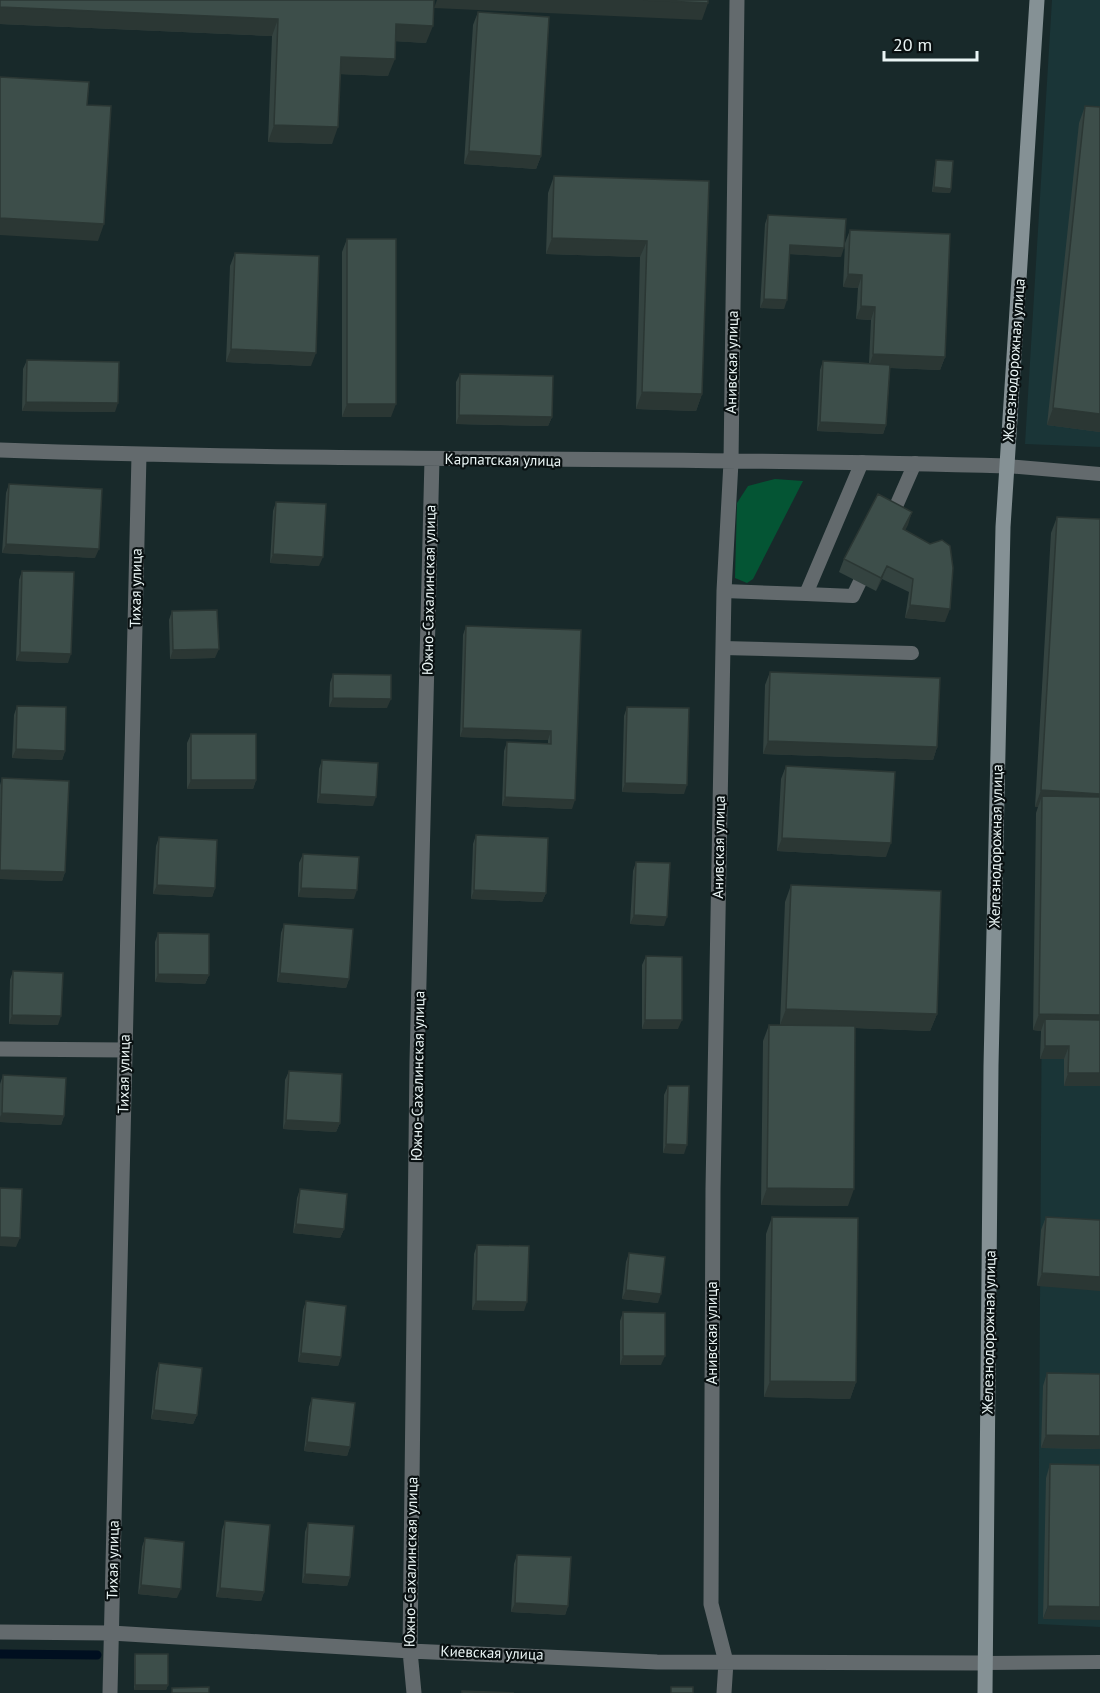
<svg xmlns="http://www.w3.org/2000/svg" width="1100" height="1693" font-family="'PT Sans',sans-serif">
	<style>
		.built { fill: #1a3537 }
		.green { fill: #045534 }
		.lines { fill: none; stroke-linecap: round; stroke-linejoin: round }
		.stream { stroke: #000f20; stroke-width: 9 }
		.lane { stroke: #636a6d; stroke-width: 14 }
		.street { stroke: #636a6d; stroke-width: 15 }
		.secondary { stroke: #859195; stroke-width: 15 }
		.wall { fill: #344340 }
		.shaded-wall { fill: #2b3734 }
		.building { fill: #3d4e4a; stroke: #2b3734; stroke-width: 1.5 }
		.labels { text-anchor: middle; stroke-width: 4.5; stroke-linejoin: round; paint-order: stroke }
		.street-label { font-size: 15px; fill: #eaf5f5; stroke: #091011 }
	</style>
	<rect width="100%" height="100%" fill="#18292a"/>
	<path class="built" d="M1052,0H1100V447L1025,444Z
		M1100,524V1627L1038,1624L1043,810Z"/>
	<path class="green" d="M775,479L803,481L753,579L747,583L735,578L737,503L748,486Z"/>
	<g class="lines">
		<path class="stream" d="M0,1654L97,1655"/>
		<path class="lane" d="M1007,466L1100,474
			M890,520L915,463
			M724,591L806,594L862,462
			M806,594L853,596L867,567
			M723,648L912,653
			M985,1663L1100,1662"/>
		<path class="street" d="M0,450C335,462 671,456 1007,466
			M0,1049L125,1050
			M0,1632L111,1633L410,1651L657,1662L985,1663
			M110,1693L139,455
			M414,1693L410,1651L417,1062L432,459
			M724,1693L726,1662L711,1604L713,1189L724,591L731,462L737,0"/>
		<path class="secondary" d="M985,1693L991,1066L1003,527L1037,0"/>
	</g>
	<path class="wall" d="M434,0L426,43L395,41L388,76L341,74L332,144L268,142L272,36L0,24Z
		M478,12L541,156L536,169L464,164L473,25Z
		M1085,106L1100,432L1047,425L1079,123Z
		M936,160L951,189L950,193L932,192L935,165Z
		M554,176L709,181L702,394L696,411L636,409L640,257L546,254L548,193Z
		M768,215L841,257L790,254L784,309L760,308L765,224Z
		M850,230L945,357L940,370L890,368L886,425L883,434L817,431L820,370L823,361L869,363L871,320L856,319L858,288L843,287L845,243Z
		M347,239L391,417H342V252Z
		M235,253L311,366L226,362L230,266Z
		M27,360L115,412L22,411L23,369Z
		M460,374L552,417L548,426L456,424V382Z
		M9,484L95,558L2,553L6,493Z
		M276,502L319,566L270,563L273,511Z
		M912,512L905,530L945,622L905,618L909,592L882,579L876,591L839,572L844,559Z
		M1057,517L1100,519V1086H1064V1059H1040L1041,1031L1033,1030L1036,813L1038,807H1035L1051,533Z
		M22,571L68,663L16,661L19,580Z
		M172,611L215,658L170,659L169,620Z
		M466,626L581,630L572,809L502,806L504,751L507,742L548,744V740L460,737L463,635Z
		M770,672L937,747L933,760L763,754L765,685Z
		M333,674L387,708L329,707L330,683Z
		M17,706L65,751L62,760L12,758L14,715Z
		M627,707L684,794L622,792L624,716Z
		M191,734L256,780L253,789H187V743Z
		M322,760L373,806L317,803L319,769Z
		M786,766L886,857L777,851L781,779Z
		M2,778L65,872L62,881L0,879V785Z
		M476,835L546,893L542,902L471,899L473,844Z
		M159,837L215,888L212,897L153,894L156,846Z
		M303,854L354,899L298,897L299,863Z
		M636,862L664,926L630,924L633,871Z
		M791,885L937,1014L930,1031L855,1028L848,1206L761,1205L763,1041L769,1025H780L785,902Z
		M284,924L349,979L346,988L277,982L281,933Z
		M158,933L209,975L205,984L155,982V942Z
		M646,956L678,1029H642V965Z
		M13,971L58,1025L9,1024L10,980Z
		M289,1071L340,1123L336,1132L283,1129L285,1080Z
		M3,1075L64,1116L61,1125L0,1122V1084Z
		M668,1086L684,1154L663,1153L664,1095Z
		M300,1189L344,1229L340,1238L293,1233L297,1198Z
		M772,1217L856,1382L850,1399L764,1397L766,1234Z
		M1046,1217L1100,1220L1037,1286L1041,1230Z
		M477,1245L524,1311L472,1310L474,1254Z
		M629,1253L658,1303L622,1299L626,1262Z
		M306,1301L341,1357L338,1366L298,1362L303,1310Z
		M623,1312L661,1365H620V1321Z
		M159,1363L197,1415L193,1424L151,1419L156,1372Z
		M1047,1373L1100,1374V1449L1041,1448L1043,1386Z
		M312,1398L350,1447L347,1456L304,1451L309,1407Z
		M1050,1464L1100,1465L1043,1619L1046,1478Z
		M225,1521L264,1592L261,1601L216,1597L222,1530Z
		M308,1523L350,1577L347,1586L302,1583L305,1532Z
		M145,1538L177,1598L138,1594L142,1547Z
		M517,1555L568,1606L565,1615L511,1612L514,1564Z
		M135,1654L168,1685L166,1690H134V1658Z"/>
	<path class="shaded-wall" d="M437,0H643L708,3L702,20L434,8Z
		M0,7L278,19L272,36L0,24Z
		M396,24L433,26L426,43L390,41Z
		M341,57L395,59L388,76L335,74Z
		M274,125L338,127L332,144L268,142Z
		M469,151L541,156L536,169L464,164Z
		M934,187L951,189L950,193L932,192Z
		M0,218L104,224L98,241L0,235Z
		M552,238L647,241L640,257L546,254Z
		M790,245L844,248L841,257L787,254Z
		M848,274L862,275L858,288L843,287Z
		M764,299L787,300L784,309L760,308Z
		M861,306L875,307L871,320L856,319Z
		M231,349L316,353L311,366L226,362Z
		M873,354L945,357L940,370L869,367Z
		M642,392L702,394L696,411L636,409Z
		M26,402L118,403L115,412L22,411Z
		M347,404H396L391,417H342Z
		M1053,408L1100,414V432L1047,425Z
		M459,415L552,417L548,426L456,424Z
		M820,422L886,425L883,434L817,431Z
		M912,512L908,525L899,542L903,529Z
		M6,544L99,549L95,558L2,553Z
		M273,554L323,557L319,566L270,563Z
		M887,566L882,579L876,591L881,578Z
		M910,605L950,609L945,622L905,618Z
		M219,649L215,658L170,659L173,650Z
		M20,652L71,654L68,663L16,661Z
		M333,698L391,699L387,708L329,707Z
		M463,728L551,731L548,740L460,737Z
		M768,741L937,747L933,760L763,754Z
		M16,749L65,751L62,760L12,758Z
		M191,780H256L253,789H187Z
		M625,783L687,785L684,794L622,792Z
		M1041,790L1100,794V811L1042,796L1038,807H1035Z
		M320,794L376,797L373,806L317,803Z
		M505,797L575,800L572,809L502,806Z
		M782,838L891,843L886,857L777,851Z
		M0,870L65,872L62,881L0,879Z
		M157,885L215,888L212,897L153,894Z
		M301,888L357,890L354,899L298,897Z
		M474,890L546,893L542,902L471,899Z
		M634,915L667,917L664,926L630,924Z
		M280,973L349,979L346,988L277,982Z
		M158,974L209,975L205,984L155,982Z
		M786,1009L937,1014L930,1031L780,1025Z
		M1039,1014L1100,1015V1031L1045,1019L1041,1031L1033,1030Z
		M12,1015L61,1016L58,1025L9,1024Z
		M645,1020H682L678,1029H642Z
		M1045,1046H1069L1064,1059H1040Z
		M1068,1073H1100V1086H1064Z
		M2,1113L64,1116L61,1125L0,1122V1117Z
		M286,1120L340,1123L336,1132L283,1129Z
		M666,1144L687,1145L684,1154L663,1153Z
		M767,1188L854,1189L848,1206L761,1205Z
		M296,1224L344,1229L340,1238L293,1233Z
		M0,1237L20,1238L16,1247L0,1246Z
		M1042,1273L1100,1277V1291L1037,1286Z
		M626,1290L661,1294L658,1303L622,1299Z
		M476,1301L527,1302L524,1311L472,1310Z
		M301,1353L341,1357L338,1366L298,1362Z
		M623,1356H665L661,1365H620Z
		M770,1381L856,1382L850,1399L764,1397Z
		M154,1410L197,1415L193,1424L151,1419Z
		M1046,1435L1100,1436V1449L1041,1448Z
		M307,1442L350,1447L347,1456L304,1451Z
		M305,1574L350,1577L347,1586L302,1583Z
		M141,1585L181,1589L177,1598L138,1594Z
		M220,1588L264,1592L261,1601L216,1597Z
		M515,1603L568,1606L565,1615L511,1612Z
		M1048,1606L1100,1607V1620L1043,1619Z
		M135,1685H168L166,1690H134Z"/>
	<path class="building" d="M0,0H434L433,26L396,24L395,59L341,57L338,127L274,125L278,19L0,7Z
		M643,0H708V3Z
		M478,12L549,17L541,156L469,151Z
		M0,77L89,82L87,105L111,106L104,224L0,218Z
		M1085,106L1100,107V414L1053,408Z
		M936,160L953,161L951,189L934,187Z
		M554,176L709,181L702,394L642,392L647,241L552,238Z
		M768,215L846,219L844,248L790,245L787,300L764,299Z
		M850,230L950,234L945,357L873,354L875,307L861,306L862,275L848,274Z
		M347,239H396V404H347Z
		M235,253L319,256L316,353L231,349Z
		M27,360L119,362L118,403L26,402Z
		M823,361L890,365L886,425L820,422Z
		M460,374L553,376L552,417L459,415Z
		M9,484L102,489L99,549L6,544Z
		M878,494L912,512L903,529L930,544L942,540L950,546L953,568L950,609L910,605L913,579L887,566L881,578L844,559Z
		M276,502L326,504L323,557L273,554Z
		M1057,517L1100,519V794L1041,790Z
		M22,571L74,572L71,654L20,652Z
		M217,610L219,649L173,650L172,611Z
		M466,626L581,630L575,800L505,797L507,742L551,744V731L463,728Z
		M770,672L940,678L937,747L768,741Z
		M333,674L391,675V699L333,698Z
		M17,706L66,707L65,751L16,749Z
		M627,707L689,708L687,785L625,783Z
		M191,734H256V780H191Z
		M322,760L378,763L376,797L320,794Z
		M786,766L895,772L891,843L782,838Z
		M2,778L69,781L65,872L0,870Z
		M1042,796L1100,797V1015L1039,1014Z
		M476,835L548,838L546,893L474,890Z
		M159,837L217,840L215,888L157,885Z
		M303,854L359,857L357,890L301,888Z
		M636,862L670,863L667,917L634,915Z
		M791,885L941,891L937,1014L786,1009Z
		M284,924L353,929L349,979L280,973Z
		M158,933L209,934V975L158,974Z
		M646,956L682,957V1020H645Z
		M13,971L63,973L61,1016L12,1015Z
		M1045,1019L1100,1020V1073H1068L1069,1046H1045Z
		M769,1025L855,1026L854,1189L767,1188Z
		M289,1071L342,1074L340,1123L286,1120Z
		M3,1075L66,1078L64,1116L2,1113Z
		M668,1086H689L687,1145L666,1144Z
		M0,1188L22,1189L20,1238L0,1237Z
		M300,1189L347,1194L344,1229L296,1224Z
		M772,1217L858,1218L856,1382L770,1381Z
		M1046,1217L1100,1220V1277L1042,1273Z
		M477,1245L529,1246L527,1302L476,1301Z
		M629,1253L665,1257L661,1294L626,1290Z
		M306,1301L346,1306L341,1357L301,1353Z
		M623,1312L665,1313V1356H623Z
		M159,1363L202,1368L197,1415L154,1410Z
		M1047,1373L1100,1374V1436L1046,1435Z
		M312,1398L355,1403L350,1447L307,1442Z
		M1050,1464L1100,1465V1607L1048,1606Z
		M225,1521L270,1525L264,1592L220,1588Z
		M308,1523L354,1526L350,1577L305,1574Z
		M145,1538L184,1542L181,1589L141,1585Z
		M517,1555L571,1557L568,1606L515,1603Z
		M135,1654H168V1685H135Z
		M209,1687V1693H172V1688Z
		M671,1687H693V1693H671Z
		M462,1691L514,1693H462Z"/>
	<g class="labels">
		<g class="street-label">
			<text transform="translate(1014 360) rotate(-86)" y="5">Железнодорожная улица</text>
			<text transform="translate(732 362) rotate(-89)" y="5">Анивская улица</text>
			<text transform="translate(503 460) rotate(1)" y="5">Карпатская улица</text>
			<text transform="translate(136 588) rotate(-89)" y="5">Тихая улица</text>
			<text transform="translate(429 590) rotate(-89)" y="5">Южно-Сахалинская улица</text>
			<text transform="translate(996 846) rotate(-89)" y="5">Железнодорожная улица</text>
			<text transform="translate(719 847) rotate(-89)" y="5">Анивская улица</text>
			<text transform="translate(124 1074) rotate(-89)" y="5">Тихая улица</text>
			<text transform="translate(418 1076) rotate(-89)" y="5">Южно-Сахалинская улица</text>
			<text transform="translate(989 1332) rotate(-89)" y="5">Железнодорожная улица</text>
			<text transform="translate(712 1333) rotate(-90)" y="5">Анивская улица</text>
			<text transform="translate(113 1560) rotate(-89)" y="5">Тихая улица</text>
			<text transform="translate(411 1562) rotate(-89)" y="5">Южно-Сахалинская улица</text>
			<text transform="translate(492 1653) rotate(2)" y="5">Киевская улица</text>
		</g>
	</g>
	<path d="M884 51v9h93v-9" fill="none" stroke="#eaf5f5" stroke-width="3"/>
	<text x="893" y="51" font-size="18" fill="#eaf5f5" stroke="#091011" stroke-width="4.5" paint-order="stroke">20 m</text>
</svg>
